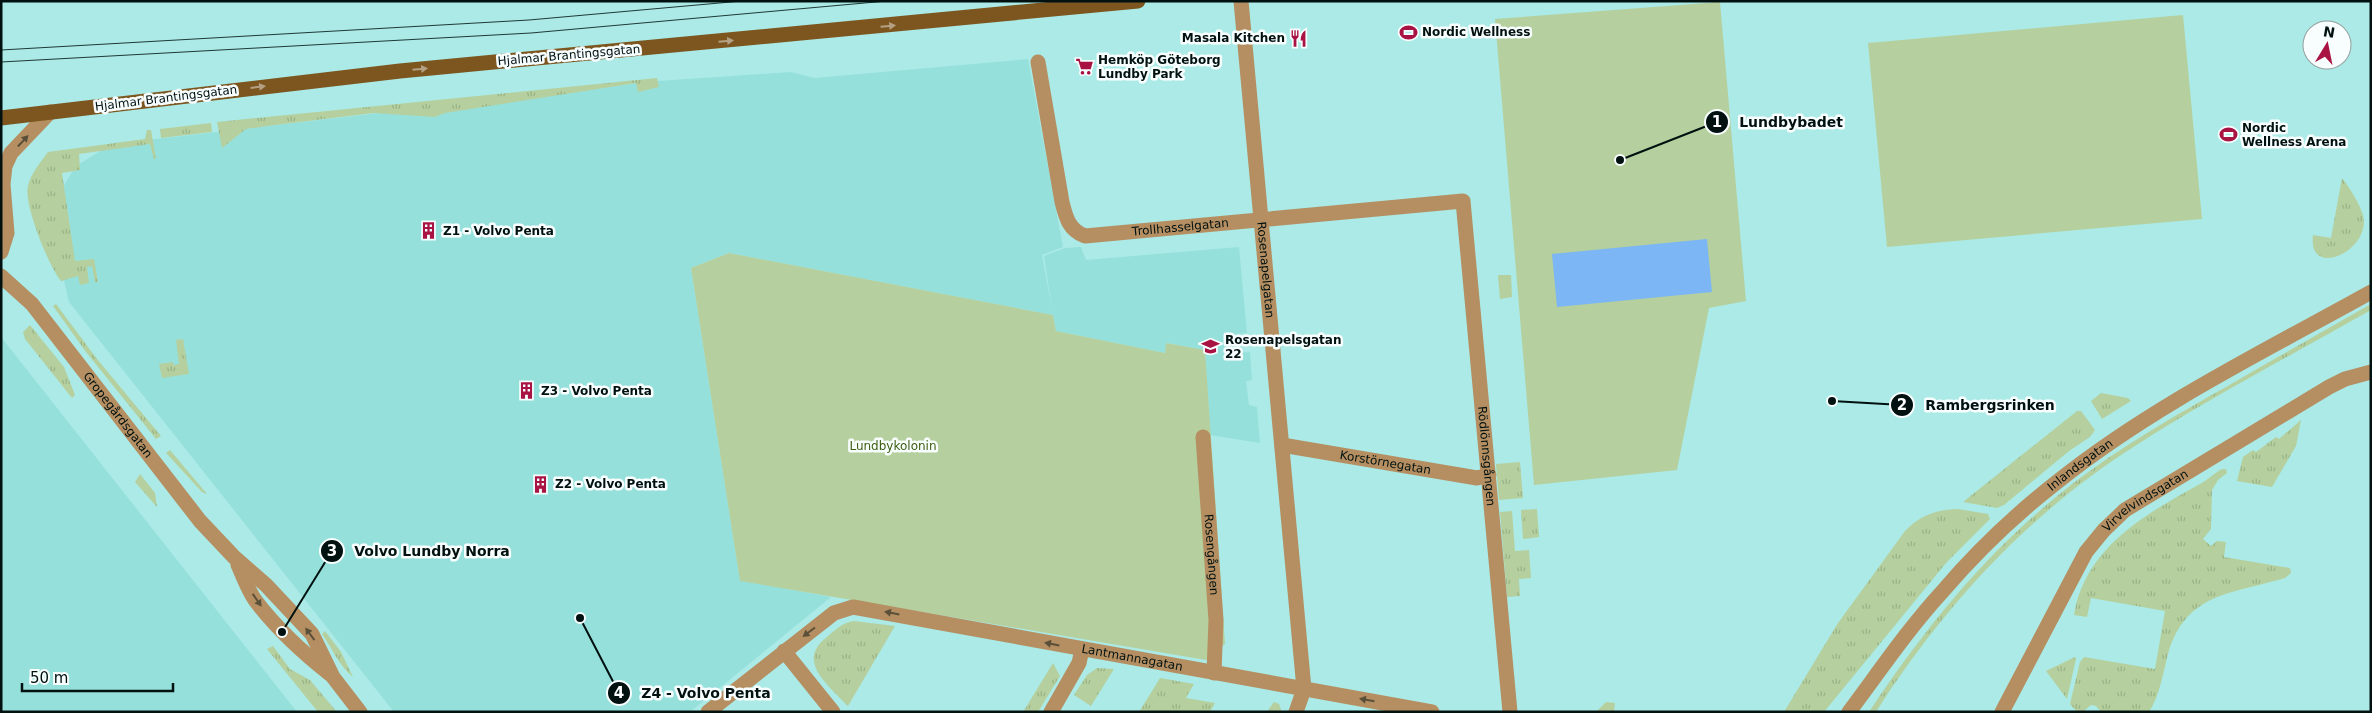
<svg xmlns="http://www.w3.org/2000/svg" width="2372" height="713" font-family="'DejaVu Sans',sans-serif">
	<style>
		.built { fill: #96e0db }
		.grass { fill: url(#grass-tufts) }
		.garden { fill: #b5d09e }
		.water { fill: #7cb6f5 }
		.lines { fill: none; stroke-linecap: round; stroke-linejoin: round }
		.minor { stroke: #b58f62; stroke-width: 15 }
		.major { stroke: #7d551f; stroke-width: 15 }
		.tram { stroke: #1f3937; stroke-width: 1 }
		.oneway { fill: #b4a183 }
		.oneway2 { fill: #5a5039 }
		.labels { text-anchor: middle; stroke-width: 5; stroke-linejoin: round; paint-order: stroke }
		.poi-label { font-size: 12px; font-weight: bold; fill: #001110; stroke: #f8fefe; text-anchor: start }
		.street-label { font-size: 12px; fill: #001110; stroke: #f8fefe }
		.park-label { font-size: 12px; fill: #3c5e0f; stroke: #f8fefe }
		.leader { fill: none; stroke: #001110; stroke-width: 2 }
		.callout-dot { fill: #001110; stroke: #f8fefe; stroke-width: 2 }
		.mark-label { font-size: 15px; text-anchor: middle; font-weight: bold; fill: #fff }
		.callout-label { font-size: 14px; text-anchor: middle; font-weight: bold; fill: #001110; stroke: #f8fefe; stroke-width: 5; stroke-linejoin: round; paint-order: stroke }
	</style>
	<defs>
		<pattern id="grass-tufts" width="24" height="20" patternUnits="userSpaceOnUse" patternTransform="scale(1.25)"><rect width="24" height="20" fill="#b5d09e"/><path d="M3 7l-1-3M5 7V3M7 7l1-3M15 17l-1-3M17 17v-4M19 17l1-3" fill="none" stroke="#9ab287"/></pattern>
	</defs>
	<rect width="100%" height="100%" fill="#abeae6"/>
	<path class="built" d="M1028,59L1063,247L1042,255L1052,309L1044,256L1065,248L1081,247L1086,260L1239,247L1247,333L1235,334L1237,353L1250,352L1252,380L1246,381L1249,405L1257,407L1260,443L1210,435L1205,350L1167,343L1165,353L1056,331L1053,315L729,253L691,268L740,580L831,597L690,712H394L69,302L56,245L59,193L76,166L112,144L658,81L791,72L815,78Z
		M1,337L297,712H1Z"/>
	<path class="grass" d="M657,78L659,87L638,92L636,83L445,113L435,117L374,113L275,125L246,129L222,148L217,122Z
		M211,123L212,132L161,138L160,129Z
		M147,130H151L156,159H154L150,144L79,154L80,170L62,173L75,261L94,259L98,282H95L92,266L87,267L89,283L80,285L78,276L61,281C49,267 23,203 28,186C31,173 40,163 48,152L145,139Z
		M2342,178C2350,189 2359,202 2363,215C2372,251 2307,280 2313,235L2331,238Z
		M56,304L97,359L161,436L156,439L86,352L53,306Z
		M2371,304V310C2292,355 2211,397 2135,446C2029,513 1943,607 1876,712H1869C1919,637 1974,567 2043,508C2098,460 2162,423 2226,387C2274,359 2322,332 2371,304Z
		M30,325L64,367L75,395L72,398L25,339L23,332Z
		M183,339L189,374L162,378L159,364L173,362V365L179,364L176,340Z
		M2101,393L2128,398L2131,401L2102,419L2091,401Z
		M2077,411H2081L2095,430L2090,437L2069,451L2004,505L1997,508L1963,502Z
		M2301,420L2296,446L2272,487L2237,481L2243,457L2253,450L2256,452L2276,437L2279,439Z
		M170,450L207,494L202,492L166,453Z
		M1520,462L1523,498L1499,500L1496,464Z
		M2222,469H2226L2227,473L2218,480L2212,490L2211,529L2203,539L2211,546L2217,541L2226,542L2224,557L2290,568L2291,573L2285,578C2232,594 2186,592 2168,654C2163,673 2160,695 2149,712H2101L2096,706L2091,705L2083,712H2077L2070,704L2080,662L2084,657L2155,669L2165,611L2091,598L2087,617L2074,615C2085,547 2146,514 2200,484C2208,480 2214,473 2222,469Z
		M140,474L155,493L157,507L135,482Z
		M1537,509L1539,537L1523,539L1521,510Z
		M1958,509L1988,514L1990,519L1946,563L1824,712H1784L1838,623L1905,531C1921,515 1935,510 1958,509Z
		M1512,511L1515,551L1529,550L1531,578L1519,579L1520,596L1507,597L1500,512Z
		M854,621L895,626L848,706C829,686 795,661 827,637C835,630 843,622 854,621Z
		M325,631L341,652L353,677C339,666 332,648 322,634Z
		M273,646L290,669L310,680L337,712H318L267,649Z
		M2075,657L2076,659L2067,699L2046,671Z
		M1053,663L1060,676L1038,712H1023Z
		M1097,668L1114,669L1091,706L1074,695L1087,675Z
		M1160,678L1194,684L1186,698L1215,703L1210,712H1139Z
		M1274,702L1279,704L1282,712H1267Z
		M1606,702L1615,703L1614,712H1596Z"/>
	<path class="garden" d="M1720,2L1746,301L1709,308L1677,470L1534,485L1495,19Z
		M2183,15L2202,219L1887,247L1868,43Z
		M729,253L1053,315L1056,331L1165,353L1166,343L1205,350L1225,644L1206,660L740,581L691,268Z
		M1498,275H1511L1512,297L1500,299Z"/>
	<path class="water" d="M1707,239L1712,292L1557,307L1552,254Z"/>
	<g class="lines">
		<g class="minor">
			<path id="s1" d="M1241,1L1304,689L1296,712"/>
			<path id="s2" d="M1038,62L1062,202C1066,218 1069,230 1085,236L1463,201L1510,712"/>
			<path d="M1,252L7,233L3,184L5,166L11,153L50,112"/>
			<path id="s3" d="M1,276L32,304L200,521L234,557L266,585L312,634L333,677L360,712"/>
			<path id="s4" d="M1203,437L1216,620L1214,673"/>
			<path id="s5" d="M1282,445L1477,478L1489,475"/>
			<path d="M238,565C243,576 248,590 255,600C277,629 302,652 330,674"/>
			<path d="M784,651L833,712"/>
			<path id="s6" d="M708,712L834,613L853,607L1432,712"/>
			<path d="M1051,712L1079,663L1082,650"/>
			<path id="s7" d="M1849,712C1879,672 1908,629 1942,592C1976,552 2016,514 2057,482C2152,406 2265,351 2371,292"/>
			<path id="s8" d="M2002,712L2086,552L2104,530L2125,510L2329,387L2345,379L2371,372"/>
		</g>
		<path class="major" d="M1,118L400,71L1138,1"/>
		<path class="tram" d="M1,50L529,20L742,1
			M1,62L531,33L887,1"/>
	</g>
	<defs><path id="oneway-solid" d="M-6-.8H1V-3.2L6.5 0L1 3.2V.8H-6Z" transform="scale(1.25)"/></defs>
	<g class="oneway">
		<use href="#oneway-solid" transform="translate(888 26) rotate(-5)"/>
		<use href="#oneway-solid" transform="translate(726 41) rotate(-5)"/>
		<use href="#oneway-solid" transform="translate(420 69) rotate(-5)"/>
		<use href="#oneway-solid" transform="translate(258 87) rotate(-7)"/>
	</g>
	<g class="oneway2">
		<use href="#oneway-solid" transform="translate(23 141) rotate(-47)"/>
		<use href="#oneway-solid" transform="translate(257 600) rotate(55)"/>
		<use href="#oneway-solid" transform="translate(892 613) rotate(-169)"/>
		<use href="#oneway-solid" transform="translate(809 632) rotate(143)"/>
		<use href="#oneway-solid" transform="translate(310 634) rotate(-126)"/>
		<use href="#oneway-solid" transform="translate(1052 644) rotate(-169)"/>
		<use href="#oneway-solid" transform="translate(1367 700) rotate(-170)"/>
	</g>
	<defs>
		<symbol id="stadium-bare" viewBox="-9 -9 18 18"><path d="M0-5a6.5 5 0 1 0 0 10a6.5 5 0 1 0 0-10ZM-3.5-1.8h7v3.6h-7Z" fill="#a91343" stroke="#f8fefe" stroke-width="2.5" paint-order="stroke"/></symbol>
		<symbol id="restaurant-bare" viewBox="-9 -9 18 18"><path d="M-5-6h1v4h1v-4h1v4h1v-4h1v5L-1.5 .5V6h-2V.5L-5-1ZM5-6V6H3V1.5H1.5Q1.5-4 5-6Z" fill="#a91343" stroke="#f8fefe" stroke-width="2.5" paint-order="stroke"/></symbol>
		<symbol id="supermarket-bare" viewBox="-9 -9 18 18"><path d="M-6-5.5h2.5l.6 2H6L4.5 2H-2.5L-4.4-4H-6ZM-1.5 3.2a1.3 1.3 0 1 0 .1 0ZM3 3.2a1.3 1.3 0 1 0 .1 0Z" fill="#a91343" stroke="#f8fefe" stroke-width="2.5" paint-order="stroke"/></symbol>
		<symbol id="building-bare" viewBox="-9 -9 18 18"><path d="M-4-6H4V6H1V3H-1V6H-4ZM-2.5-4.3h1.7v1.8h-1.7ZM.8-4.3h1.7v1.8H.8ZM-2.5-1h1.7V.8h-1.7ZM.8-1h1.7V.8H.8Z" fill="#a91343" stroke="#f8fefe" stroke-width="2.5" paint-order="stroke"/></symbol>
		<symbol id="school-bare" viewBox="-9 -9 18 18"><path d="M0-5L7-2L0 1L-7-2ZM-4 1L0 2.5L4 1V4Q0 6-4 4Z" fill="#a91343" stroke="#f8fefe" stroke-width="2.5" paint-order="stroke"/></symbol>
	</defs>
	<g fill-rule="evenodd">
		<use href="#stadium-bare" x="1396" y="20" width="25" height="25"/>
		<use href="#restaurant-bare" x="1286" y="26" width="25" height="25"/>
		<use href="#supermarket-bare" x="1072" y="54" width="25" height="25"/>
		<use href="#stadium-bare" x="2216" y="122" width="25" height="25"/>
		<use href="#building-bare" x="416" y="218" width="25" height="25"/>
		<use href="#school-bare" x="1198" y="334" width="25" height="25"/>
		<use href="#building-bare" x="514" y="378" width="25" height="25"/>
		<use href="#building-bare" x="528" y="472" width="25" height="25"/>
	</g>
	<g class="labels">
		<g class="poi-label">
			<text x="1422" y="36">Nordic Wellness</text>
			<text x="1285" y="42" text-anchor="end">Masala Kitchen</text>
			<text x="1098" y="64">Hemköp Göteborg<tspan x="1098" dy="14">Lundby Park</tspan></text>
			<text x="2242" y="132">Nordic<tspan x="2242" dy="14">Wellness Arena</tspan></text>
			<text x="443" y="235">Z1 - Volvo Penta</text>
			<text x="1225" y="344">Rosenapelsgatan<tspan x="1225" dy="14">22</tspan></text>
			<text x="541" y="395">Z3 - Volvo Penta</text>
			<text x="555" y="488">Z2 - Volvo Penta</text>
		</g>
		<g class="street-label">
			<text transform="translate(569 55) rotate(-5)" y="4">Hjalmar Brantingsgatan</text>
			<text transform="translate(166 98) rotate(-7)" y="4">Hjalmar Brantingsgatan</text>
			<text dy="4" stroke="none"><textPath href="#s2" startOffset="281">Trollhasselgatan</textPath></text>
			<text dy="4" stroke="none"><textPath href="#s1" startOffset="270">Rosenapelgatan</textPath></text>
			<text dy="4" stroke="none"><textPath href="#s3" startOffset="182">Gropegårdsgatan</textPath></text>
			<text dy="4" stroke="none"><textPath href="#s2" startOffset="821">Rödlönnsgången</textPath></text>
			<text dy="4" stroke="none"><textPath href="#s5" startOffset="105">Korstörnegatan</textPath></text>
			<text dy="4" stroke="none"><textPath href="#s7" startOffset="340">Inlandsgatan</textPath></text>
			<text dy="4" stroke="none"><textPath href="#s8" startOffset="260">Virvelvindsgatan</textPath></text>
			<text dy="4" stroke="none"><textPath href="#s4" startOffset="118">Rosengången</textPath></text>
			<text dy="4" stroke="none"><textPath href="#s6" startOffset="464">Lantmannagatan</textPath></text>
		</g>
		<g class="park-label">
			<text x="893" y="450">Lundbykolonin</text>
		</g>
	</g>
	<path class="leader" d="M1620 160L1717 122M1832 401L1902 405M282 632L332 551M580 618L619 693"/>
	<g class="callout-dot">
		<circle cx="1620" cy="160" r="5"/>
		<circle cx="1832" cy="401" r="5"/>
		<circle cx="282" cy="632" r="5"/>
		<circle cx="580" cy="618" r="5"/>
		<circle cx="1717" cy="122" r="12"/>
		<circle cx="1902" cy="405" r="12"/>
		<circle cx="332" cy="551" r="12"/>
		<circle cx="619" cy="693" r="12"/>
	</g>
	<g class="mark-label">
		<text x="1717" y="127">1</text>
		<text x="1902" y="410">2</text>
		<text x="332" y="556">3</text>
		<text x="619" y="698">4</text>
	</g>
	<g class="callout-label">
		<text x="1791" y="127">Lundbybadet</text>
		<text x="1990" y="410">Rambergsrinken</text>
		<text x="432" y="556">Volvo Lundby Norra</text>
		<text x="706" y="698">Z4 - Volvo Penta</text>
	</g>
	<rect width="2372" height="713" fill="none" stroke="#001110" stroke-width="5"/>
	<g transform="translate(2327 45) rotate(10)"><circle r="24" fill="#f8fefe" stroke="#959f9f"/>
	<path d="M0-4L9 19L0 12L-9 19Z" fill="#a91343"/>
	<text y="-8" font-size="14" font-weight="bold" text-anchor="middle" fill="#001110">N</text>
	</g>
	<path d="M22 683v8h151v-8" fill="none" stroke="#001110" stroke-width="2.5"/>
	<text x="30" y="683" font-size="15" fill="#001110" stroke="#f8fefe" stroke-width="4" paint-order="stroke">50 m</text>
</svg>
